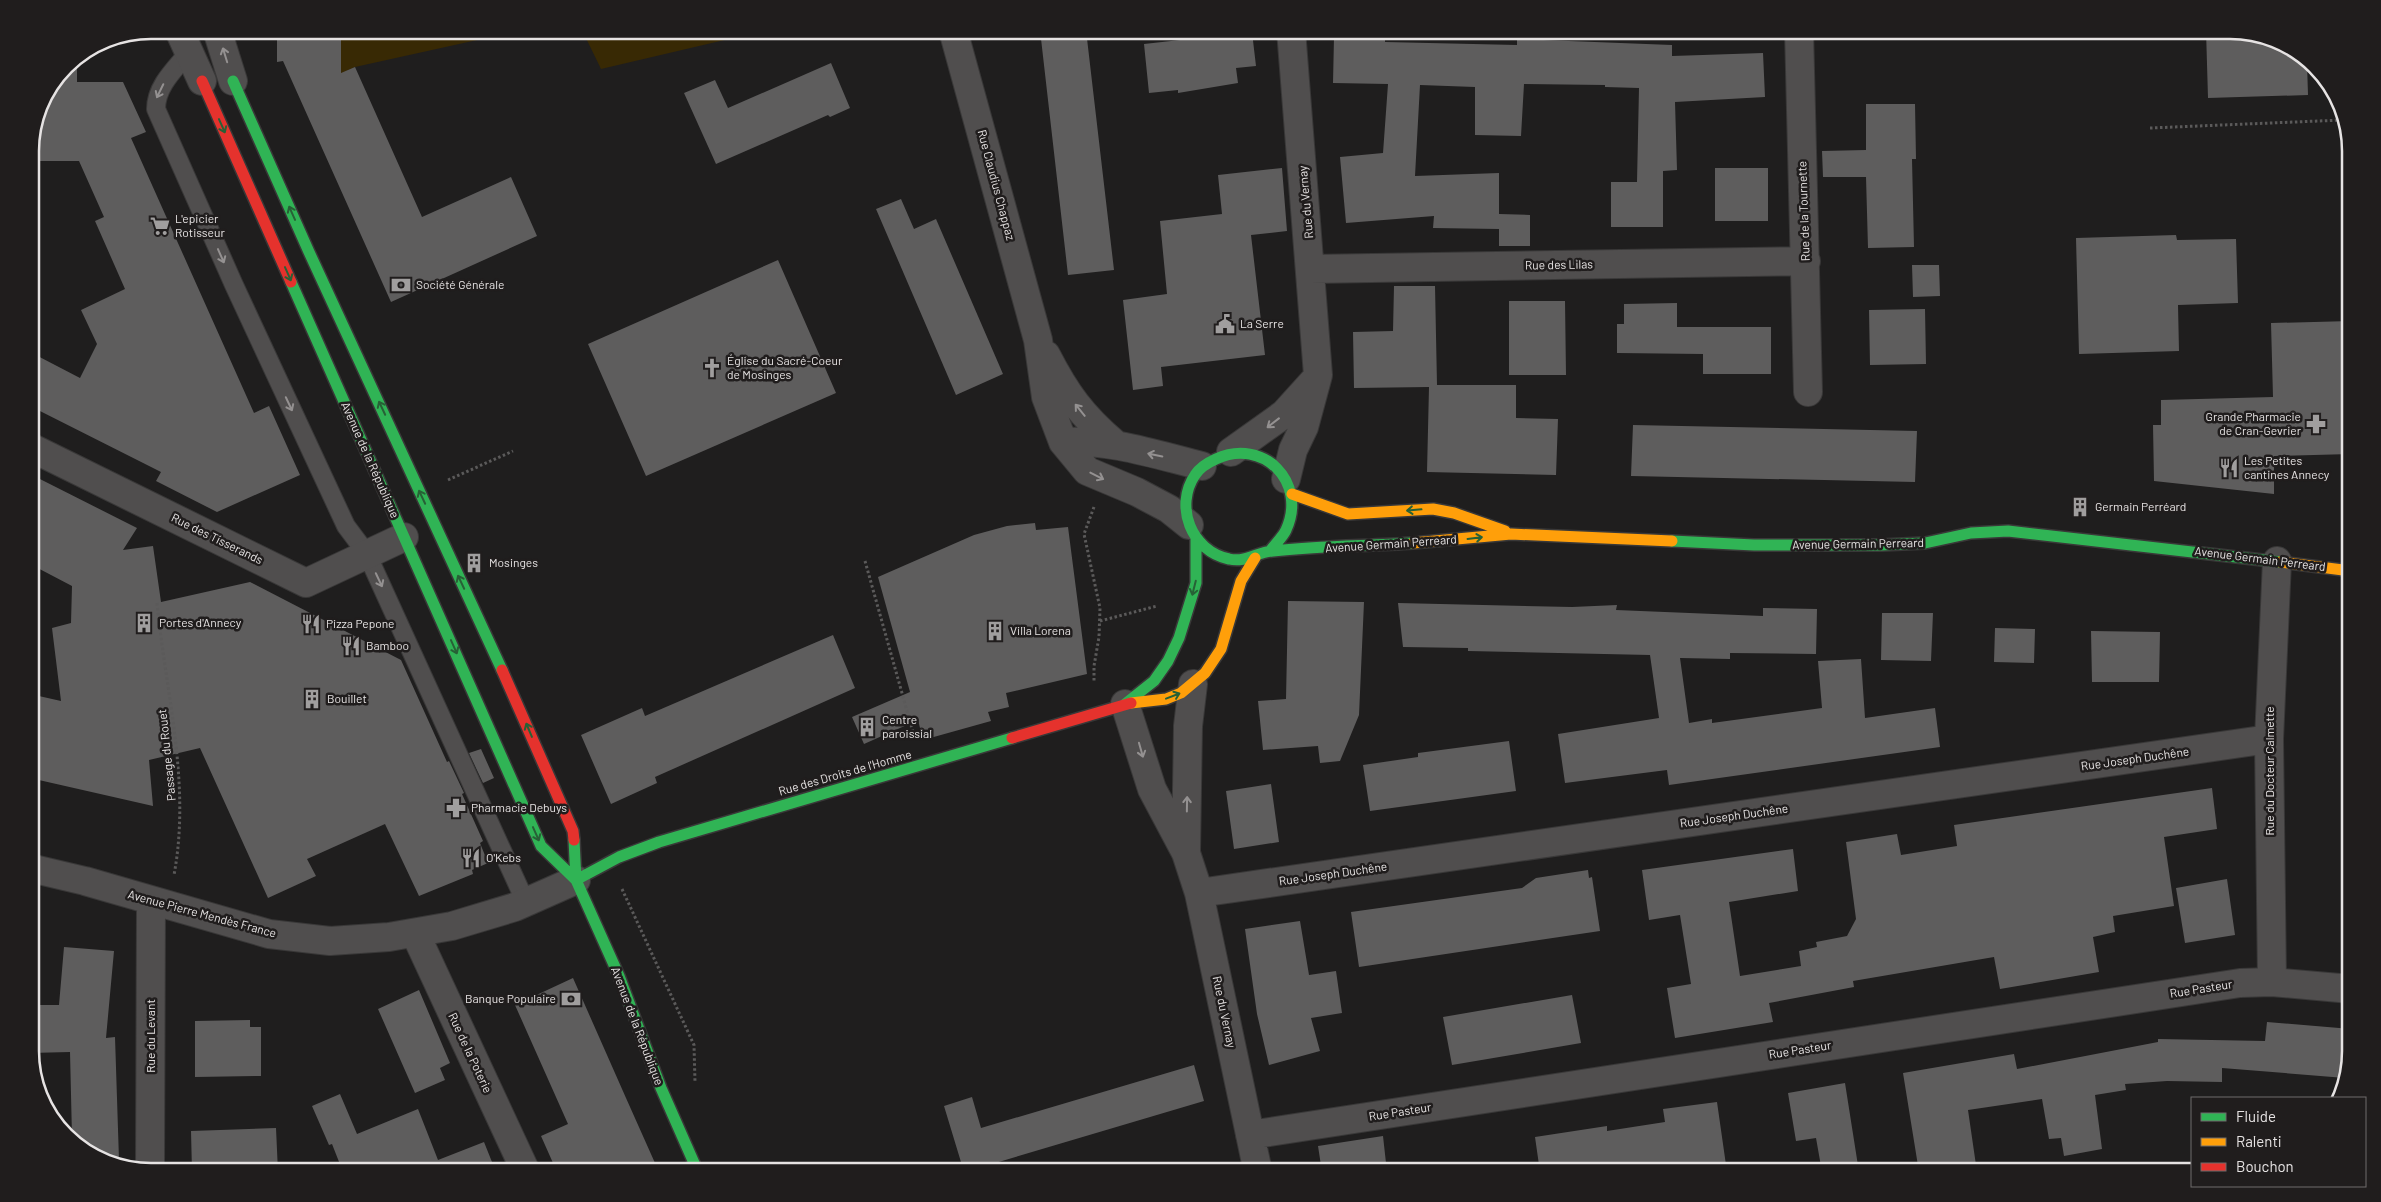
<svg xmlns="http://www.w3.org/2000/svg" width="2381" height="1202" font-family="Barlow,sans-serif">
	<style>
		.green { fill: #382904 }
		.building { fill: #5e5d5d }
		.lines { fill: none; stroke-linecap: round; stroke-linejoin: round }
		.lane-casing { stroke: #393838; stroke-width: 20 }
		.street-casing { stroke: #393838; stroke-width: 30 }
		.fast-casing { stroke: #393838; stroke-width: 14 }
		.slow-casing { stroke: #393838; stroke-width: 14 }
		.jam-casing { stroke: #393838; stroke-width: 14 }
		.path { stroke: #5b5a5a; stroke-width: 3; stroke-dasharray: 2.5 2.5; stroke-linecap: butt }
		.lane { stroke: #504e4e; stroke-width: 18 }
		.street { stroke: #504e4e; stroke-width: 28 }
		.fast { stroke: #30b455; stroke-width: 11 }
		.slow { stroke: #ff9f0a; stroke-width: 11 }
		.jam { stroke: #e5322d; stroke-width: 11 }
		.oneway { stroke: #949191 }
		.oneway2 { stroke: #276136 }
		.labels { text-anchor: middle; stroke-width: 5; stroke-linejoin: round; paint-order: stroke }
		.street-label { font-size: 12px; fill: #e6e3e3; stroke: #201d1d }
		.poi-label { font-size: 12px; fill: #e6e3e3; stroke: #201d1d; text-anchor: start }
		.rim { fill: none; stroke: #e6e3e3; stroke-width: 2.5 }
	</style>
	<rect width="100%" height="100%" fill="#1f1e1e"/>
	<path class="green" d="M341,30H522L355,67L338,75L337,61L341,60Z
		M582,30H767L601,69Z"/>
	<path class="building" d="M277,30H341V73L355,67L422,217L511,177L537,236L391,302L283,61L277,62Z
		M1040,30H1086L1114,270L1068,275Z
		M2206,30H2230L2283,42L2307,63L2308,95L2208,98Z
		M1252,32L1256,66L1236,68L1238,83L1178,93V90L1149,93L1144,44Z
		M1334,37L1385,38V42L1517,45V39L1672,45V56L1763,53L1765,97L1675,102L1677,170L1663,171V227H1611V182H1637L1639,88L1605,87V85L1524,84L1521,136L1475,135V87L1420,85L1415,176L1499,173V214L1530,215V246H1499V229L1433,228L1434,216L1346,223L1340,157L1383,153L1388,84L1333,83Z
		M77,58V82H123L146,132L131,138L254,413L269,406L300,475L217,512L156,481L161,472L30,406V352L80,378L97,344L81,310L125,289L95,221L104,217L79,161H30V144L39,105L66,65Z
		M831,63L850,108L830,117L828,115L716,164L684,93L715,80L728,108Z
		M1866,104H1915L1916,159H1912L1914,247L1868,248L1866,177H1823L1822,151L1866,150Z
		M1282,168L1287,231L1251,235L1265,355L1161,367L1163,386L1133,390L1123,300L1167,294L1160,221L1222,214L1218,175Z
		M1715,168H1768V221H1715Z
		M901,199L914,229L936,219L1003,374L956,395L876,209Z
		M2176,235L2177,240L2236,239L2238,303L2178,305L2179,351L2079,354L2076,238Z
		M778,260L836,393L646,476L588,344Z
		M1912,265H1939L1940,296L1913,297Z
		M1394,286H1435L1437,385H1516V418L1558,419L1556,475L1427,472L1429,387L1354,388L1353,332L1393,331Z
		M1509,301H1565L1566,375H1509Z
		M1677,303V327H1771V374H1703V354L1617,353V324H1624V304Z
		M1925,309L1926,364L1870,365L1869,310Z
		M2351,321V454L2274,456V494L2154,481L2153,425H2161V400L2273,397L2271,323Z
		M1633,425L1917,431L1915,482L1631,476Z
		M30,474L137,528L123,550L153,546L161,602L250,582L401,660L447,762L449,761L464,793L462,794L483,841L480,843L488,863L472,870L473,874L419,896L385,824L307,859L316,876L268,898L200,748L149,760L153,806L30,778V694L61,701L52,628L71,623L72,586L30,564Z
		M1035,523L1036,530L1068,527L1087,674L1006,693L1009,707L988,712L991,721L923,740L918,720L864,744L852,717L910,692L878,577L974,535L1007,526Z
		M1288,601L1364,602L1359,715L1340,761L1320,763L1318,746L1263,750L1258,701L1286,699Z
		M1398,603L1572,607L1617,605L1616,610L1763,616V608L1817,609L1816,654L1730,653V659L1680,658L1689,723L1712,719V723L1822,708L1818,661L1861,659L1865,718L1935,708L1940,747L1669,785L1667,770L1565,783L1558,734L1659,718L1650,655L1468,651V648L1403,647Z
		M1882,613H1933L1931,661L1881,660Z
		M1995,628L2035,629L2034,663L1994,662Z
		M2091,631L2160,632L2159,682H2092Z
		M833,635L855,688L655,777L657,783L611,804L581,735L642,708L645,716Z
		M1509,741L1516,791L1370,811L1363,765L1418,757V753Z
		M481,749L494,778L483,783L469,753Z
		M1271,784L1279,842L1234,849L1226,791Z
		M2212,788L2217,829L2164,837L2174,906L2113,916L2115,932L2093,937L2099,972L2000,989L1994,957L1853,981L1854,987L1769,1003L1773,1022L1675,1038L1667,988L1691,984L1680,915L1649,920L1642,870L1793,849L1798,891L1729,902L1740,976L1801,966L1799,951L1817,947L1816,942L1847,936L1856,919L1846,842L1897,834L1901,855L1957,846L1954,825Z
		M1588,870L1589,878L1592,877L1600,931L1359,967L1351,912L1522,888L1536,878Z
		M2227,879L2235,935L2185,943L2176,888Z
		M1300,921L1309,975L1336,971L1342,1013L1311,1018L1320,1051L1269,1065L1257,1014L1245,929Z
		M64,947L114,951L106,1038L115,1037L119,1160H98L72,1137L70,1052L30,1053V1005H59Z
		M573,978L626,1098L659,1172H557L541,1136L568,1124L515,1005Z
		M419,990L450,1063L440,1068L445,1080L415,1093L378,1009Z
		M1572,995L1581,1043L1452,1065L1443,1017Z
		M250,1020V1027H261V1076L195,1077V1021Z
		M2267,1022L2351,1029V1051L2345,1078L2222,1068V1082L2167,1081L2125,1084L2126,1090L2095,1095L2102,1149L2064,1156L2061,1138L2049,1139L2042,1099L1968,1110L1977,1172H1919L1903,1073L2014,1054L2017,1069L2158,1042V1039L2265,1041Z
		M1194,1065L1204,1101L992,1164L994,1172H964L944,1106L972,1097L981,1128Z
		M1845,1083L1859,1172H1822L1816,1138L1796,1141L1788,1093Z
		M340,1094L357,1134L418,1109L438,1160L484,1142L496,1172H343L332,1144L329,1145L312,1106Z
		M1717,1102L1727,1172H1540L1535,1137L1607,1126V1131L1665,1122L1663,1109Z
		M276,1128L278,1172H192L191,1131Z
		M1383,1136L1387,1172H1322L1318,1146Z"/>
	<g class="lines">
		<defs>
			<path id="lane" d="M189,52C175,69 156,86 156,109L234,285L346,526L367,554L526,903"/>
			<path id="street" d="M179,30L202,81
				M217,30L233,81
				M953,30L1038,340L1046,397L1063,442L1087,471L1137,492L1169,509L1189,525
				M1799,30L1808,392
				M1311,269L1806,261
				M1046,355C1066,394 1082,416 1115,444
				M1063,442C1110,439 1157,455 1202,466
				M30,447L306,583L404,537
				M1231,452L1284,414L1313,382
				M1286,479L1293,450L1304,427L1318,375L1291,30
				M1125,704L1152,789L1186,853L1199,893L1258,1172
				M1186,852L1188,726L1193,684
				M30,868L85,881L269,934L330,941L389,937L452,926L515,907L576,880
				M1199,893L2269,739
				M415,933L526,1172
				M2272,982L2269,739L2277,561
				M1250,1135L2240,983L2272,982L2351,989
				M150,1172L151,901"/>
			<path id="fast" d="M233,81L309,252L502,670
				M291,282L541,846L576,880
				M1672,541L1754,545H1881L1925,543L1971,533L2008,531L2280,562
				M1270,551C1275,544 1283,537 1286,530C1308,482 1263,437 1216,459C1207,463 1200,467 1195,475C1174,506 1191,551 1229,559C1246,563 1257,552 1273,551C1319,546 1367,546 1413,543
				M1125,704L1154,681L1168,661L1179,638L1196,583V539
				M574,840L576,880L619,976L661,1088L698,1172
				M576,880L619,857L659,842L1012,738"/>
			<path id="slow" d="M1292,494L1348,514L1433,509L1454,513L1505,531
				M1413,543L1511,534L1672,541
				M2280,562L2351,571
				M1131,703L1166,699L1181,693L1205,673L1221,649L1241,581L1255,558"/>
			<path id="jam" d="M202,81L291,282
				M502,670L573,831L574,840
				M1012,738L1131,703"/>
		</defs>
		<use href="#lane" class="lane-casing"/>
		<use href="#street" class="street-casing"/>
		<use href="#fast" class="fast-casing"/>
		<use href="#slow" class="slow-casing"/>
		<use href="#jam" class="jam-casing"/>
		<path class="path" d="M2092,30V38
			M2146,36L2155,30
			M2150,128L2343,120
			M448,480L513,451
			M1094,507L1084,534L1100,608L1099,637L1094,666V682
			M865,561L914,736
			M157,603C166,694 191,784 174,875
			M1100,621L1157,606
			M622,889L694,1045L695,1082"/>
		<use href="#lane" class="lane"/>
		<use href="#street" class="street"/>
		<use href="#fast" class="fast"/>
		<use href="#slow" class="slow"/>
		<use href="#jam" class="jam"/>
	</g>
	<defs><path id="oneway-shaft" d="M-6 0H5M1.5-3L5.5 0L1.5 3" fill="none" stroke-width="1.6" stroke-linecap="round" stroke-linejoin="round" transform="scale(1.25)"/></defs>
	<g class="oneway">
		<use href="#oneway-shaft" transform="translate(225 55) rotate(-107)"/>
		<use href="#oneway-shaft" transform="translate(160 91) rotate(116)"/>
		<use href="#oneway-shaft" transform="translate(221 256) rotate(66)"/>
		<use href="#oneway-shaft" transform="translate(289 404) rotate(65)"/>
		<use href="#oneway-shaft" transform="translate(1080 410) rotate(-129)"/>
		<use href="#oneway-shaft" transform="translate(1273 423) rotate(142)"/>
		<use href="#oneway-shaft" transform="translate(1155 455) rotate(-168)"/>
		<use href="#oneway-shaft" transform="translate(1097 476) rotate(27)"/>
		<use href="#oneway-shaft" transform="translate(379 580) rotate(65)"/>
		<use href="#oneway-shaft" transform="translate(1141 750) rotate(74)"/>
		<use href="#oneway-shaft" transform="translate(1187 804) rotate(-89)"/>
	</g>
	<g class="oneway2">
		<use href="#oneway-shaft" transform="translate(222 126) rotate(66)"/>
		<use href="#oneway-shaft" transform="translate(292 213) rotate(-114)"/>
		<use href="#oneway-shaft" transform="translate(288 274) rotate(66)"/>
		<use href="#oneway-shaft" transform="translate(382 408) rotate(-115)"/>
		<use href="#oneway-shaft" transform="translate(422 497) rotate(-115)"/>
		<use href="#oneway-shaft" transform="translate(1414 510) rotate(175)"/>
		<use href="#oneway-shaft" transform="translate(1475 538) rotate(-7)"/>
		<use href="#oneway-shaft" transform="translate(461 582) rotate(-115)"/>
		<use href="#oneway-shaft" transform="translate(1194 588) rotate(104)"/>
		<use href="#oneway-shaft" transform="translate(454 647) rotate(66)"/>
		<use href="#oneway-shaft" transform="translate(1173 696) rotate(-21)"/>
		<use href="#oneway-shaft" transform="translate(529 730) rotate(-113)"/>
		<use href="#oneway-shaft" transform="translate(536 834) rotate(66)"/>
	</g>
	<defs>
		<symbol id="supermarket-bare" viewBox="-9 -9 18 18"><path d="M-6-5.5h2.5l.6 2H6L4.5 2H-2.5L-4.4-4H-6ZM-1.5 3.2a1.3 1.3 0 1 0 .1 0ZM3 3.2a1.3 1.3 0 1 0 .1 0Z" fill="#a09e9e" stroke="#201d1d" stroke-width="2.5" paint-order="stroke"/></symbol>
		<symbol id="bank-bare" viewBox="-9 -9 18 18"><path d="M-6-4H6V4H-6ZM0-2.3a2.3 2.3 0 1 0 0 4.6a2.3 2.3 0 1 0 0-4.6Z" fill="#a09e9e" stroke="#201d1d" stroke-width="2.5" paint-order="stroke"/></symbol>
		<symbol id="civic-bare" viewBox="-9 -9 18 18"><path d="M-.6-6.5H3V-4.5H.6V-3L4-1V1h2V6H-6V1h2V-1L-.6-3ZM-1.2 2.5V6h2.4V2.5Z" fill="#a09e9e" stroke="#201d1d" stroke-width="2.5" paint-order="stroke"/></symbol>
		<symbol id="church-bare" viewBox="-9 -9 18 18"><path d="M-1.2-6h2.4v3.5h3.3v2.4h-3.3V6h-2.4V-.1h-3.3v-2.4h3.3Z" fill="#a09e9e" stroke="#201d1d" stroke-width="2.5" paint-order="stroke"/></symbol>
		<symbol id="pharmacy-bare" viewBox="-9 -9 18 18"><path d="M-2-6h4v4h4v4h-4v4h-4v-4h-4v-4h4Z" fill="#a09e9e" stroke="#201d1d" stroke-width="2.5" paint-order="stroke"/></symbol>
		<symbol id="restaurant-bare" viewBox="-9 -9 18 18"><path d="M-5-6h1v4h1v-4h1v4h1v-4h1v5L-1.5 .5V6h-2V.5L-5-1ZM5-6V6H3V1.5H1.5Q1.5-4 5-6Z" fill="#a09e9e" stroke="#201d1d" stroke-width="2.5" paint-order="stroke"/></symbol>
		<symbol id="building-bare" viewBox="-9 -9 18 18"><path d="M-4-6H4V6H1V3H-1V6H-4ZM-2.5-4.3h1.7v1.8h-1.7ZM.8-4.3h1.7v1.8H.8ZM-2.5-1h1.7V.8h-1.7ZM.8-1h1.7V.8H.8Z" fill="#a09e9e" stroke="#201d1d" stroke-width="2.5" paint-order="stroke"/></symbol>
	</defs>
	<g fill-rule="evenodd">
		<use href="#supermarket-bare" x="146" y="212" width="28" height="28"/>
		<use href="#bank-bare" x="387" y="271" width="28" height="28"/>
		<use href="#civic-bare" x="1211" y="310" width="28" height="28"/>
		<use href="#church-bare" x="698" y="354" width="28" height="28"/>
		<use href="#pharmacy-bare" x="2302" y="410" width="28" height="28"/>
		<use href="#restaurant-bare" x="2215" y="454" width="28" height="28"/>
		<use href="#building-bare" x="2066" y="493" width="28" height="28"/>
		<use href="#building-bare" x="460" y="549" width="28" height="28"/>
		<use href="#building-bare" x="130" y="609" width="28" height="28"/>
		<use href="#restaurant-bare" x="297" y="610" width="28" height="28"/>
		<use href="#building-bare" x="981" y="617" width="28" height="28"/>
		<use href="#restaurant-bare" x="337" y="632" width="28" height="28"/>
		<use href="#building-bare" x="298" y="685" width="28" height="28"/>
		<use href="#building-bare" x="853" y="713" width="28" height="28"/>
		<use href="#pharmacy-bare" x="442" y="794" width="28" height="28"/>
		<use href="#restaurant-bare" x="457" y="844" width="28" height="28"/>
		<use href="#bank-bare" x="557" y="985" width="28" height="28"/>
	</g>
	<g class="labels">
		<g class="street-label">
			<text transform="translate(996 185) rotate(75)" y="4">Rue Claudius Chappaz</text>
			<text transform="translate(1306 202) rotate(-95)" y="4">Rue du Vernay</text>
			<text transform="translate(1804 211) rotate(-92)" y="4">Rue de la Tournette</text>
			<text transform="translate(1559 265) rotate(-1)" y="4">Rue des Lilas</text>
			<text transform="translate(370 460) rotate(66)" y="4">Avenue de la République</text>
			<text transform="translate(217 539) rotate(26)" y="4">Rue des Tisserands</text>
			<text transform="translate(1391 544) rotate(-4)" y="4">Avenue Germain Perreard</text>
			<text transform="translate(1858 544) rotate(-1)" y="4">Avenue Germain Perreard</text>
			<text transform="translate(2260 559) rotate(7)" y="4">Avenue Germain Perreard</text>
			<text transform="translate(167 755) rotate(-96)" y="4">Passage du Rouet</text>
			<text transform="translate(2135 759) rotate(-8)" y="4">Rue Joseph Duchêne</text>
			<text transform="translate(2270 771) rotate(-90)" y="4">Rue du Docteur Calmette</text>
			<text transform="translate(845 773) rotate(-16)" y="4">Rue des Droits de l'Homme</text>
			<text transform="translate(1734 816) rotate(-8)" y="4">Rue Joseph Duchêne</text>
			<text transform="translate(1333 874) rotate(-8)" y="4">Rue Joseph Duchêne</text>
			<text transform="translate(202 914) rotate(15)" y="4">Avenue Pierre Mendès France</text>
			<text transform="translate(2201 989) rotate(-9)" y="4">Rue Pasteur</text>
			<text transform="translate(1224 1012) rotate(78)" y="4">Rue du Vernay</text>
			<text transform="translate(637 1026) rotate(69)" y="4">Avenue de la République</text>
			<text transform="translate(151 1036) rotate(-90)" y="4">Rue du Levant</text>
			<text transform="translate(1800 1050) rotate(-9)" y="4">Rue Pasteur</text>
			<text transform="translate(470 1053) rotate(65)" y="4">Rue de la Poterie</text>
			<text transform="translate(1400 1112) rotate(-9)" y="4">Rue Pasteur</text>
		</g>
		<g class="poi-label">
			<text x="175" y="223">L'epicier<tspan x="175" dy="14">Rotisseur</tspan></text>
			<text x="416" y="289">Société Générale</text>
			<text x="1240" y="328">La Serre</text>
			<text x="727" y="365">Église du Sacré-Coeur<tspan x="727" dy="14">de Mosinges</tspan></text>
			<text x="2301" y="421" text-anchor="end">Grande Pharmacie<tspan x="2301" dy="14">de Cran-Gevrier</tspan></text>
			<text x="2244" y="465">Les Petites<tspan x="2244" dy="14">cantines Annecy</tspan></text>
			<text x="2095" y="511">Germain Perréard</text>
			<text x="489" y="567">Mosinges</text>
			<text x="159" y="627">Portes d'Annecy</text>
			<text x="326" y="628">Pizza Pepone</text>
			<text x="1010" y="635">Villa Lorena</text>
			<text x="366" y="650">Bamboo</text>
			<text x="327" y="703">Bouillet</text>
			<text x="882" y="724">Centre<tspan x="882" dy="14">paroissial</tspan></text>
			<text x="471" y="812">Pharmacie Debuys</text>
			<text x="486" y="862">O'Kebs</text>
			<text x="556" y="1003" text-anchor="end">Banque Populaire</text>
		</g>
	</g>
	<path d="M0 0H2381V1202H0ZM151 39H2230A112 112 0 0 1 2342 151V1051A112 112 0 0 1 2230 1163H151A112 112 0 0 1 39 1051V151A112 112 0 0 1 151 39Z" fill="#201d1d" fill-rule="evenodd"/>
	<path class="rim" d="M151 39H2230A112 112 0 0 1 2342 151V1051A112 112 0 0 1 2230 1163H151A112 112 0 0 1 39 1051V151A112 112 0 0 1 151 39Z"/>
	<rect x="2191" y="1097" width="175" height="90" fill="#201d1d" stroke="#6f6c6c"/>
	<rect x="2201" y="1113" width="25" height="8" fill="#30b455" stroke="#6f6c6c"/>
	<text x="2236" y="1122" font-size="15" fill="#e6e3e3">Fluide</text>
	<rect x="2201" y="1138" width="25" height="8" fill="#ff9f0a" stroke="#6f6c6c"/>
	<text x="2236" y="1147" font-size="15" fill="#e6e3e3">Ralenti</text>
	<rect x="2201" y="1163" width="25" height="8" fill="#e5322d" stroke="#6f6c6c"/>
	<text x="2236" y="1172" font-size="15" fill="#e6e3e3">Bouchon</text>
</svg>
